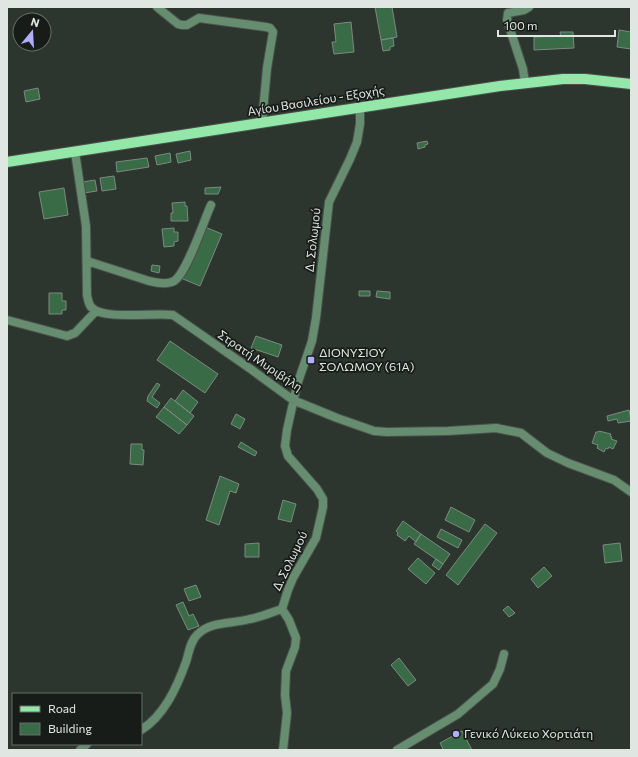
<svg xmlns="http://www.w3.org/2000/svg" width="638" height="757" font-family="Commissioner,sans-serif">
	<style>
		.building { fill: #396b47; stroke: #7d8980 }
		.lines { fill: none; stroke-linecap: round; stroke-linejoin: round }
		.minor-casing { stroke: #49524b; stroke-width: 10 }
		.major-casing { stroke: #49524b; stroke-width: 12 }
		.minor { stroke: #668d6f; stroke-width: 8 }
		.major { stroke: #93e7a9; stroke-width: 10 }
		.poi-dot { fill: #b1adfa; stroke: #181c19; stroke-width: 1.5 }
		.labels { text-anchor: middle; stroke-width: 3.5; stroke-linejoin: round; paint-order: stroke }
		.street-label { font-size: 12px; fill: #e0e6e1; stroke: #181c19 }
		.poi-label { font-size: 12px; fill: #e0e6e1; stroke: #181c19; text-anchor: start }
	</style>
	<rect width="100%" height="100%" fill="#2c362e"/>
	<path class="building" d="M375,7H392L397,37L381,40Z
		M351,22L354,52L334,54L332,42H336L334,24Z
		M619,30L631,32V49L617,47Z
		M560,32H573L574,48L534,50V37L561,36Z
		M393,38L394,46L390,47V50L383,51L381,40Z
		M38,88L40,99L26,102L24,91Z
		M427,141L428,144L425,145V147L418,149L417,143Z
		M190,151L191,160L178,163L176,154Z
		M170,153L171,162L157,165L155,156Z
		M147,158L149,167L117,172L116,162Z
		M114,176L116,189L102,191L100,178Z
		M95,180L97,191L84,193L82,182Z
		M221,187L218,194H205V188Z
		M64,188L68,215L44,219L39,192Z
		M185,202V206H187L188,221H171V213H173L172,203Z
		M205,227L222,234L200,286L183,279Z
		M174,228V232H178V241L174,242V246L164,247L162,229Z
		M152,265L160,266L159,273L151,271Z
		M359,291H370V296H359Z
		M377,291L390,292V299L376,297Z
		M49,293H62V301H66V310H62V314H49Z
		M256,336L282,345L278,357L251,348Z
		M170,341L218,374L205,393L157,360Z
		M157,383L160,385L152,397L160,403L157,408L147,401L148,396Z
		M183,390L198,402L190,413L175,401Z
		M171,398L194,416L187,425L164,407Z
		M164,407L187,425L179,434L156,417Z
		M629,410L631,421L618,423L617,419L608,421L607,416Z
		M236,414L245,419L240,429L231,424Z
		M599,431L611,434L610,436L612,437L611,439L617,441L613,449L609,447L608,449L606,448L604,452L597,448L598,445L592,443L596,432H598Z
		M241,442L257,452L255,456L238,447Z
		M131,444H142V450H144L143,465L130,464Z
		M220,476L239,484L236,493L230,491L219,525L206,520Z
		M283,500L296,504L291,522L278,519Z
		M451,507L475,520L469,532L445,520Z
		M403,521L421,534L416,542L409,536L405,541L397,535L398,533L396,531Z
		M485,524L497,533L458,585L446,575Z
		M441,529L462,540L458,548L437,537Z
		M421,534L450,554L443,564L414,544Z
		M259,543V557H245V544Z
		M620,543L622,561L605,563L603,545Z
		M418,558L435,573L426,584L408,569Z
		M436,559L443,564L439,570L432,565Z
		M544,567L552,576L538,588L531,579Z
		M196,585L201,597L189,601L184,589Z
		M183,602L189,616L193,614L199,626L188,630L176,605Z
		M508,606L515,613L509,617L503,610Z
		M399,658L416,680L408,686L391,665Z
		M462,731L472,750H441L443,749L440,743Z"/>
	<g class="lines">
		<defs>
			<path id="minor" d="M157,7L178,24L182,25H187L199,18L266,27L270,28L273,32L267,68L262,122
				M525,83L523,69L507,20L508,13L524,10L529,7
				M75,152L86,226L87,295C88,299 88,303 91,307C104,321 154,312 173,315L252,370L293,400L337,418L374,431L387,432L448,431L496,428L521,433L547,453L568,463L614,480L631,492
				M87,261L149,281C157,283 167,285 174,281C187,273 204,220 211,205
				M7,320L67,336L75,333L96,311
				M282,609L289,620L296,638L295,647L286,671L285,695L287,713L283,750
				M141,730C164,716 177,687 186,662C189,653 190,641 198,634C211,621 233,624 250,619C261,617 272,612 282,609L288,590L293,578L316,538L323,507V499L317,489L288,456L285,446L287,430L297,385L312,341L316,318L329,202L350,159L357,142L360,124V107
				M80,750L87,744
				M397,750L458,714L493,684L500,669L504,654"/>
			<path id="major" d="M7,162L500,86L563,79H585L631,84"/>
		</defs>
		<use href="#minor" class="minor-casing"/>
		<use href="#major" class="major-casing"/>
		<use href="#minor" class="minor"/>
		<use href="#major" class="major"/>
	</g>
	<g class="poi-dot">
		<rect x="307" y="356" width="8" height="8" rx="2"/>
		<circle cx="456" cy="734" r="4"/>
	</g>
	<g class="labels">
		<g class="street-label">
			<text transform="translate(316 101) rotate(-9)" y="4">Αγίου Βασιλείου - Εξοχής</text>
			<text transform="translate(313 240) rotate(-84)" y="4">Δ. Σολωμού</text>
			<text transform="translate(260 361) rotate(34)" y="4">Στρατή Μυριβήλη</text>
			<text transform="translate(290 561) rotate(-64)" y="4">Δ. Σολωμού</text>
		</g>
		<g class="poi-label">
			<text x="319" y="357">ΔΙΟΝΥΣΙΟΥ<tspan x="319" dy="14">ΣΟΛΩΜΟΥ (61Α)</tspan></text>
			<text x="464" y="738">Γενικό Λύκειο Χορτιάτη</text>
		</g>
	</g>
	<rect width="638" height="757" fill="none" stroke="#e0e6e1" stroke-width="16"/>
	<rect x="12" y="693" width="130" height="52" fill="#181c19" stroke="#686d69"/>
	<rect x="20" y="706" width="20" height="6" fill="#93e7a9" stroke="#686d69"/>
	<text x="48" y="713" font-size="12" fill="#e0e6e1">Road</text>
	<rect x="20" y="723" width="20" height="12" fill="#396b47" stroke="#686d69"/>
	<text x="48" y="733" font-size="12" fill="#e0e6e1">Building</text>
	<g transform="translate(32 32) rotate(18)"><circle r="19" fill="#181c19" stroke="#686d69"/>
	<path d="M0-3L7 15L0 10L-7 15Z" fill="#b1adfa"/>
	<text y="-6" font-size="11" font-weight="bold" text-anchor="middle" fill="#e0e6e1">N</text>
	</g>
	<path d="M498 30v6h117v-6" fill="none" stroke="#e0e6e1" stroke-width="2"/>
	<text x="504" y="30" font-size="12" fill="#e0e6e1" stroke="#181c19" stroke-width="3" paint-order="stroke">100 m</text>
</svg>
